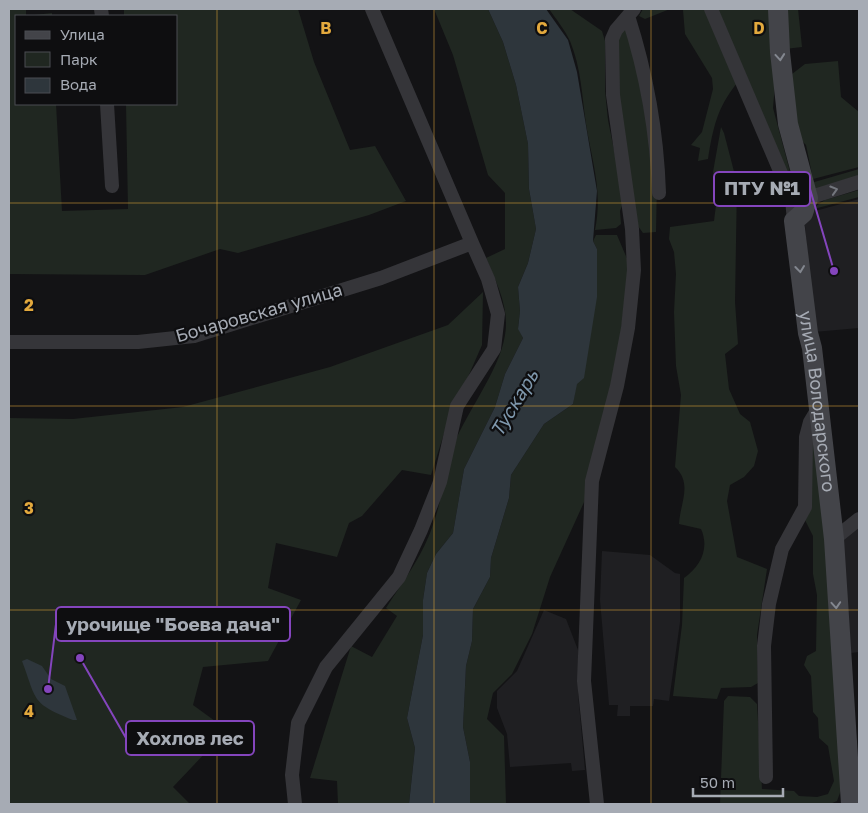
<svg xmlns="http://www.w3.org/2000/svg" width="868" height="813" font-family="'Golos Text',sans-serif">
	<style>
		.built { fill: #1f1f22 }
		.green { fill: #202721 }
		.water { fill: #2e363c }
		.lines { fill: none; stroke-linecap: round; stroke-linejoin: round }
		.street { stroke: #353539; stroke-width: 14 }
		.secondary { stroke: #434449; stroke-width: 20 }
		.oneway { stroke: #83878f }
		.oneway2 { stroke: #73767d }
		.grid { fill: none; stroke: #e3a93d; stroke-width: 1; stroke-opacity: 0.55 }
		.labels { text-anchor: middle; stroke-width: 4.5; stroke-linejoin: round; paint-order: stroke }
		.street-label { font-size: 18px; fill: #a6abb4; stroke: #0e0e10 }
		.water-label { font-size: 19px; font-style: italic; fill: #7f98ad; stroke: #0e0e10 }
		.grid-label { font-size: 16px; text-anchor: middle; font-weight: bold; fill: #e3a93d; stroke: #0e0e10; stroke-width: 4.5; stroke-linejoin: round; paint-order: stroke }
		.leader { fill: none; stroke: #8445bd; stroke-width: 2 }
		.callout-dot { fill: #8445bd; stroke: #0e0e10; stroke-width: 2 }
		.callout { fill: #0e0e10; stroke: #8445bd; stroke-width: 2 }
		.callout-label { font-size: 19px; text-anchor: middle; font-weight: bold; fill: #a6abb4 }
	</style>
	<rect width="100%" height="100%" fill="#131315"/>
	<path class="built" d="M859,199V328L814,332L804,214Z
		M859,528V652L834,655L840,542Z
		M602,551L650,555L675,573L680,574V622L669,701L654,699L653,706H630V716H617L618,705H609L600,600Z
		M544,610L566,619L578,650V693L585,770L572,771L571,763L510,767L507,734L497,708V691L517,671Z"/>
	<path class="green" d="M9,9H26V16L52,13V16H16V104H56L62,211L128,209L126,104H176V16H124V9H298L314,62L350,150L375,146L406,201L369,215L238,253L220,249L145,275L9,274Z
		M434,9H488L503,42L516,85L528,144L529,189L536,229L528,263L518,287L520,311L518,328L523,338L505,374L495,407L464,469L453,533L436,554L427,573L423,600V635L407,718L415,748L409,804H338L337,781L310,778L351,646L372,657L397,616L386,608C404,580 424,554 434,522C442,499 444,475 451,452C464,414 499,373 505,335C510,308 496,282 486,258L505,249V193L488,175L453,55Z
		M549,9H570L602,31L605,41V91L608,120L624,200L620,211L621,224L616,228L595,230C603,191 592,162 586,124C582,96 581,67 570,41C565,30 556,19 549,9Z
		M643,9H670L645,19L639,16Z
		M681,9H707L737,83C717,108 713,128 708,159L698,161L700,148L691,145L702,132L713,89L712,78L685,34L683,10Z
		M718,9H771L776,72L773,108L796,194Z
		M783,9H798L802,47L785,49Z
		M624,29L628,30L633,46L657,182L656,232L643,233L638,226L617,95L619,35Z
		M838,61L841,97L859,112V167L813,179L806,145L798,137L792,74L805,64Z
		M721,127L724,133L737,183L735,302L738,344L725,354L729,389L740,414L750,422L758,451L754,466L744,477L730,485L727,501L737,557L767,569L757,635L758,683L751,687L721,688L717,699L673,696L682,625L684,578C700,567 710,549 701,529L679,524C680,503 693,484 675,467L681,395L676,366L674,312L676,274L674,252L669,239L670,227L714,221L717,197L713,172Z
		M859,169V177L813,190L811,183Z
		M859,190V197L810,210L825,200Z
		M596,235H617L628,261V274L615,379L585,500L550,577L532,634L512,674L493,693L487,719L504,736L506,804H470V762L463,727L466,666L472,641L473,609L490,577L491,558L509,498L511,475L544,424L573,404L597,249L593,241Z
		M483,292L482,345L446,427L431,475L402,470L362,516L349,523L337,557L276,543L268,588L301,600L268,661L203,667L193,705L215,721L209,749L173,787L190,804H9V418L73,419L183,407L330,367L448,325Z
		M814,425L826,535L845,779L837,801L830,804H720L724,701L728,696L750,697L757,704L762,789L794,791L799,796L817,797L828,794L834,781L828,746L819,738L818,718L813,712L811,676L804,665L807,656L816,651L817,595L813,574V536L803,516Z"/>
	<path class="water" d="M488,9H546L568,40L577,72L597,191L593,241L597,249V297L584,378L577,384L573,404L544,424L511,475L509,498L491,558L490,577L473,609L472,641L466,666L463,727L470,762V804H409L415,748L407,718L423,635V600L427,573L436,554L453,533L464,469L495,407L505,374L523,338L518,329L520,311L518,287L528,263L536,229L529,189L528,144L516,85L503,42Z
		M27,659L42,666L51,679L65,686L77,720H73C31,703 37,701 22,661Z"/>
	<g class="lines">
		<path class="street" d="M101,9L102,16
			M711,9L792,199L794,221
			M628,16C647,75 657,132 659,193
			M107,104L112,186
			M808,198L859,182
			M9,342H138L194,336L381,278L472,243L372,9
			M834,539L859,519
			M766,777L764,646L769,604L782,549L805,507L806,437L810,422L819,407
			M295,804L292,775L298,723L326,667L399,577L421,530L440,482L457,406L494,349L498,314L488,279L472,243
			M597,804L584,681L592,481L617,386L628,328L634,270L632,229L613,95L612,39L616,30L634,9"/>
		<path class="secondary" id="s1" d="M778,9L780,52L788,124L808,198L803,213L794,221L808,333L812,348L834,539L851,804"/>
	</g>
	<defs><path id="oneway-chevron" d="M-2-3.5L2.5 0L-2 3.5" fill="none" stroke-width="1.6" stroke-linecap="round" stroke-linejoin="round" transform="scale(1.25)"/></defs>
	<g class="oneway">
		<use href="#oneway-chevron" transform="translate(780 57) rotate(85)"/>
		<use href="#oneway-chevron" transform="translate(800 269) rotate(83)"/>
		<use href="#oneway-chevron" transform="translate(836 605) rotate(86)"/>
	</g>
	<use class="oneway2" href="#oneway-chevron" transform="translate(834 190) rotate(-17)"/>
	<path class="grid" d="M217,9V804M434,9V804M651,9V804M9,203H859M9,406H859M9,610H859"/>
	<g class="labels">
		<g class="street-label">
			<text transform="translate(259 313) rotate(-16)" y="6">Бочаровская улица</text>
			<text dy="6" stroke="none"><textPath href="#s1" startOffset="402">улица Володарского</textPath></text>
		</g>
		<g class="water-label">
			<text transform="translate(514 403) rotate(-59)" y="7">Тускарь</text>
		</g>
	</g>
	<g class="grid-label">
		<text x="326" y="34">B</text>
		<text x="542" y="34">C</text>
		<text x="759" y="34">D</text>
		<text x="29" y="311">2</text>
		<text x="29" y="514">3</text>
		<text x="29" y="717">4</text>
	</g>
	<path class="leader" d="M834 271L810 189M48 689L56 624M80 658L126 738"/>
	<g class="callout-dot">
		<circle cx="834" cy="271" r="5"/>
		<circle cx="48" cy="689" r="5"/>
		<circle cx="80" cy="658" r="5"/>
	</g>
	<g class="callout">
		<rect x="714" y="172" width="96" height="34" rx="5"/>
		<rect x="56" y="607" width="234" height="34" rx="5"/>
		<rect x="126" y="721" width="128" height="34" rx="5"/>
	</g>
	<g class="callout-label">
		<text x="762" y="195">ПТУ №1</text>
		<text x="173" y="631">урочище "Боева дача"</text>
		<text x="190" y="745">Хохлов лес</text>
	</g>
	<rect width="868" height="813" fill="none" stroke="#a6abb4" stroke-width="20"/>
	<rect x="15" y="15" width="162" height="90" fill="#0e0e10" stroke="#4b4d52"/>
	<rect x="25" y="31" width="25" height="8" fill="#434449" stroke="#4b4d52"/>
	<text x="60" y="40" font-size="15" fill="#a6abb4">Улица</text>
	<rect x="25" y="52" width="25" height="15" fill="#202721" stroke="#4b4d52"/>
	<text x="60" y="65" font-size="15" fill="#a6abb4">Парк</text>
	<rect x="25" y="78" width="25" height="15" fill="#2e363c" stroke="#4b4d52"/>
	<text x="60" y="90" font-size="15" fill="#a6abb4">Вода</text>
	<path d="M693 788v8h90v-8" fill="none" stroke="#a6abb4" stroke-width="2.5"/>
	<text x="700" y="788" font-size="15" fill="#a6abb4" stroke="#0e0e10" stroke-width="4" paint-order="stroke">50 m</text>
</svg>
